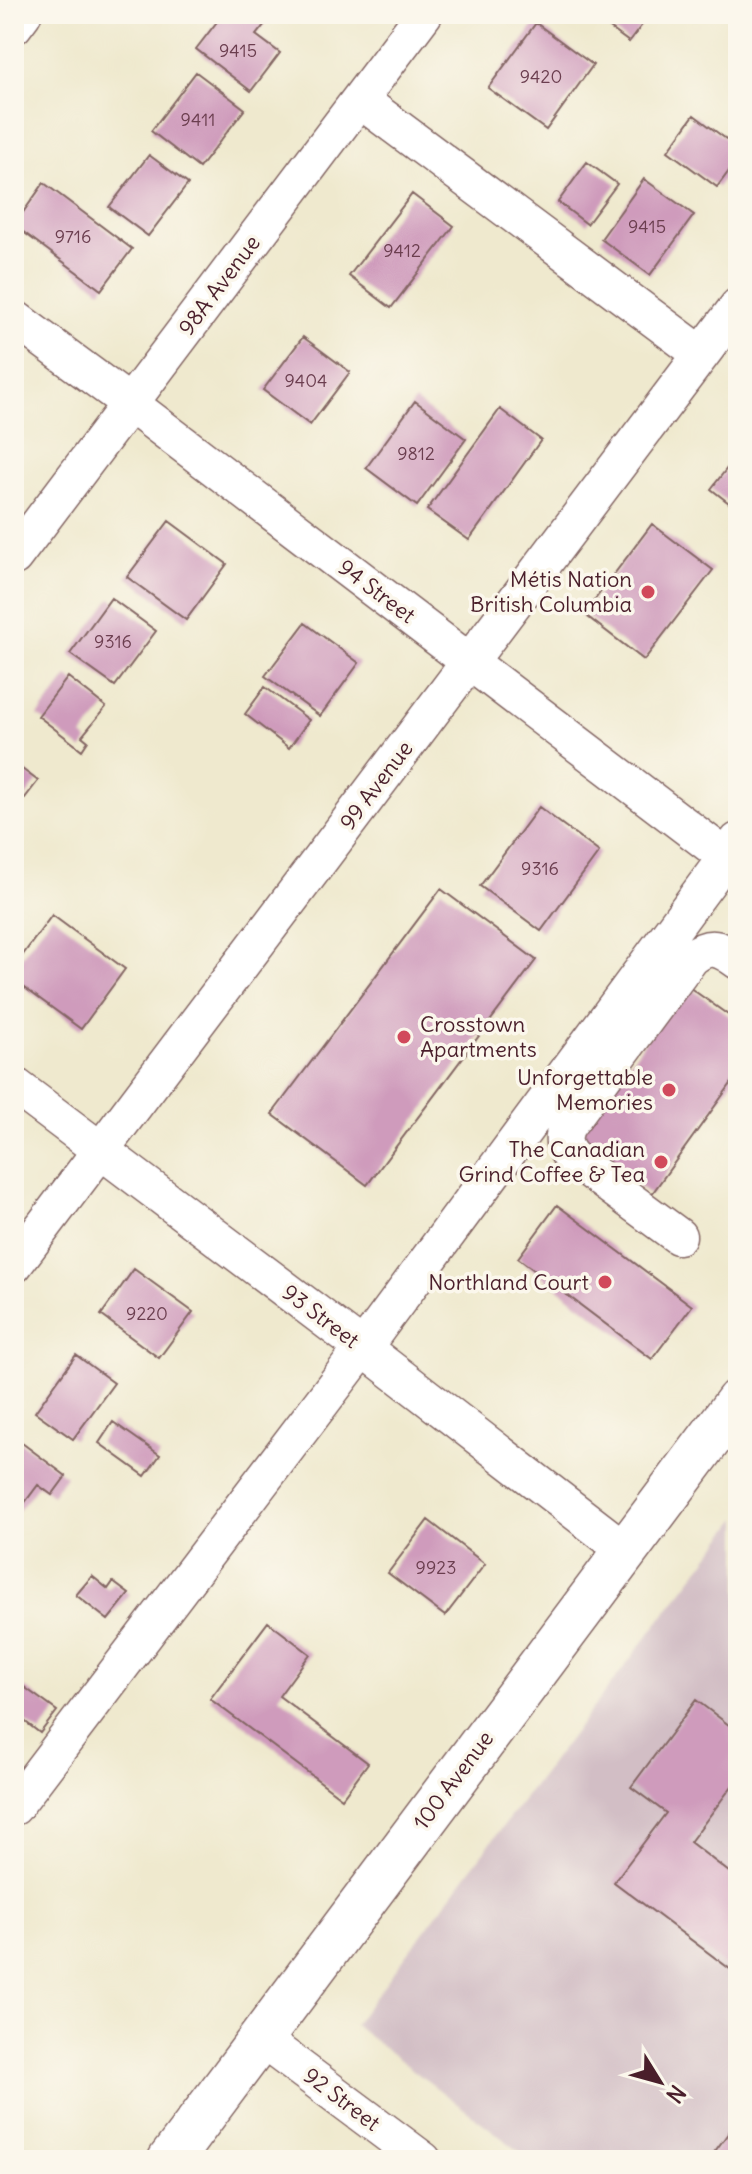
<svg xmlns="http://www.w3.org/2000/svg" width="752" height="2174" font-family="Delius,sans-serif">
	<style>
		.industrial { fill: #d2bec5 }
		.building { fill: #cf9bbc }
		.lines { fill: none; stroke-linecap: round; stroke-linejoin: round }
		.minor-casing { stroke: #846664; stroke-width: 39 }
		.major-casing { stroke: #846664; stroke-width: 47 }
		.minor { stroke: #fff; stroke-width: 36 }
		.major { stroke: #fff; stroke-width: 44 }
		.poi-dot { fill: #d1495b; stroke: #fbf7ec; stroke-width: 3 }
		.labels { text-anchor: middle; stroke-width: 7; stroke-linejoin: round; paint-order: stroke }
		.number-label { font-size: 18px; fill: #6b3e4f }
		.street-label { font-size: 22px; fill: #4a1f2b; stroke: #fbf7ec }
		.poi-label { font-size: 22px; fill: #4a1f2b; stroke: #fbf7ec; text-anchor: end }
	</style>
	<rect width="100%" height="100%" fill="#fbf7ec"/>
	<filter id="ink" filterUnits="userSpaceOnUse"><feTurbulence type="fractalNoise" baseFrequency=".0125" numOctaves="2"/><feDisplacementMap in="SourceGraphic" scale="16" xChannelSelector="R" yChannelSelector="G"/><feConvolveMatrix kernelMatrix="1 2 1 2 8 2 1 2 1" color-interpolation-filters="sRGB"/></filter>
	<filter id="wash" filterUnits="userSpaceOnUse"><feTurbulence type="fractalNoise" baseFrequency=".006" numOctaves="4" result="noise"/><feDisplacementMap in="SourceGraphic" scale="32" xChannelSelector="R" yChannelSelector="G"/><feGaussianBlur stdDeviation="1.8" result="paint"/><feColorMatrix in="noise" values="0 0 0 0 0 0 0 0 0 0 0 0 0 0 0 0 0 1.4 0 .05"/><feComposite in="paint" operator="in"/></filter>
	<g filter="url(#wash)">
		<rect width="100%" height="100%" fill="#efe9ce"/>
		<path class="industrial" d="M738,1518V2160H531L354,2025L525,1797Z"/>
		<g id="blocks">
			<path class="building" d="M223,14H273L256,35L280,53L251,91L196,49Z
				M591,14H650L629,42Z
				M536,23L593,65L546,130L488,88Z
				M196,72L245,109L199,168L151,131Z
				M694,115L738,148V159L717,187L668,151Z
				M149,155L188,184L148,236L109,207Z
				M587,162L617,184L587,224L558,202Z
				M644,179L694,215L650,275L601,239Z
				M44,183L132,249L101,290L14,225Z
				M412,194L454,226L391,308L349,276Z
				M303,337L350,372L310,425L263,390Z
				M415,401L466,439L417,506L366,468Z
				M500,409L541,440L469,540L427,510Z
				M738,454V510L711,489Z
				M169,521L227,564L186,620L127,577Z
				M652,524L713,570L644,660L584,614Z
				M111,598L156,631L115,686L70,654Z
				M305,623L359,663L320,716L265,676Z
				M68,677L106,707L82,736L88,741L82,750L38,716Z
				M265,687L309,720L289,748L245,714Z
				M14,763L38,781L14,812Z
				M539,807L599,852L541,931L480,886Z
				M441,889L536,960L367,1185L272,1114Z
				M52,915L125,969L81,1029L14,980V967Z
				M686,985L738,1022V1074L651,1195L574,1140Z
				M557,1205L692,1306L652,1359L518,1258Z
				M134,1269L193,1312L159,1358L101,1315Z
				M76,1355L114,1383L73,1439L35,1412Z
				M113,1422L160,1455L145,1476L99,1443Z
				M14,1437L66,1476L52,1495L38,1485L14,1517Z
				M428,1520L485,1564L445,1616L388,1573Z
				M92,1576L108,1589L113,1582L129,1594L108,1620L76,1595Z
				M268,1622L310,1654L279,1696L368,1763L342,1798L210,1699Z
				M20,1684L57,1711L40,1733L14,1713V1692Z
				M696,1700L738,1732V1778L690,1842L738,1879V1975L614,1882L666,1813L631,1787Z
				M738,2120V2160H713L710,2158Z"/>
		</g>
	</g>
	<g filter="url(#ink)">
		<use href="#blocks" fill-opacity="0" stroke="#846664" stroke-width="2"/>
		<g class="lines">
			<defs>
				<path id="minor" d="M14,26L23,14
					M360,100L701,354
					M14,318L129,403L738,866
					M14,557L424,14
					M14,1085L363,1348L625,1550
					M678,1236L571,1157C563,1146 562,1140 566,1127L691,958C710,943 720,948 738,961
					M14,1265L738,306
					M14,1807L363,1348L738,841
					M261,2039L423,2160"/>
				<path id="major" d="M170,2160L738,1401"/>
			</defs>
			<use href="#minor" class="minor-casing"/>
			<use href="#major" class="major-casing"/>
			<use href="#minor" class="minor"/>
			<use href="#major" class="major"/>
		</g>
	</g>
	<g class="poi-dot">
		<circle cx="648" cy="592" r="8"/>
		<circle cx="404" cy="1037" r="8"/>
		<circle cx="669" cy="1090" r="8"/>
		<circle cx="661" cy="1162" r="8"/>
		<circle cx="605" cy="1282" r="8"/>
	</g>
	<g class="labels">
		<g class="number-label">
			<text x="238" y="57">9415</text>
			<text x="541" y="83">9420</text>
			<text x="198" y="126">9411</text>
			<text x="647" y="233">9415</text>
			<text x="73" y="243">9716</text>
			<text x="402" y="257">9412</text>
			<text x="306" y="387">9404</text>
			<text x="416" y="460">9812</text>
			<text x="113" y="648">9316</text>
			<text x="540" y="875">9316</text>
			<text x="147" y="1320">9220</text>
			<text x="436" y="1574">9923</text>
		</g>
		<g class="street-label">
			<text transform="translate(219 285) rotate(-53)" y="8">98A Avenue</text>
			<text transform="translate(377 591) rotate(37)" y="8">94 Street</text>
			<text transform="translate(376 785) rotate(-53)" y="8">99 Avenue</text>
			<text transform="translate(321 1316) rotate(37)" y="8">93 Street</text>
			<text transform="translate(453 1780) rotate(-53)" y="8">100 Avenue</text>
			<text transform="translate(342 2099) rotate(37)" y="8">92 Street</text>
		</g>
		<g class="poi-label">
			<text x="632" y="587">Métis Nation<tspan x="632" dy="25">British Columbia</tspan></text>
			<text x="420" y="1032" text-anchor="start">Crosstown<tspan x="420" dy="25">Apartments</tspan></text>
			<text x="653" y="1085">Unforgettable<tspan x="653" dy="25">Memories</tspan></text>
			<text x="645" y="1157">The Canadian<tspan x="645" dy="25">Grind Coffee &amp; Tea</tspan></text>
			<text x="589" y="1290">Northland Court</text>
		</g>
	</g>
	<rect width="752" height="2174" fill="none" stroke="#fbf7ec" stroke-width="48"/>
	<g transform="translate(660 2082) rotate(127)" stroke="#fbf7ec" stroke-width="6" paint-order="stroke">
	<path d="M0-6L14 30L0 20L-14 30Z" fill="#4a1f2b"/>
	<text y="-12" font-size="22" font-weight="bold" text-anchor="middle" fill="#4a1f2b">N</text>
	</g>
</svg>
